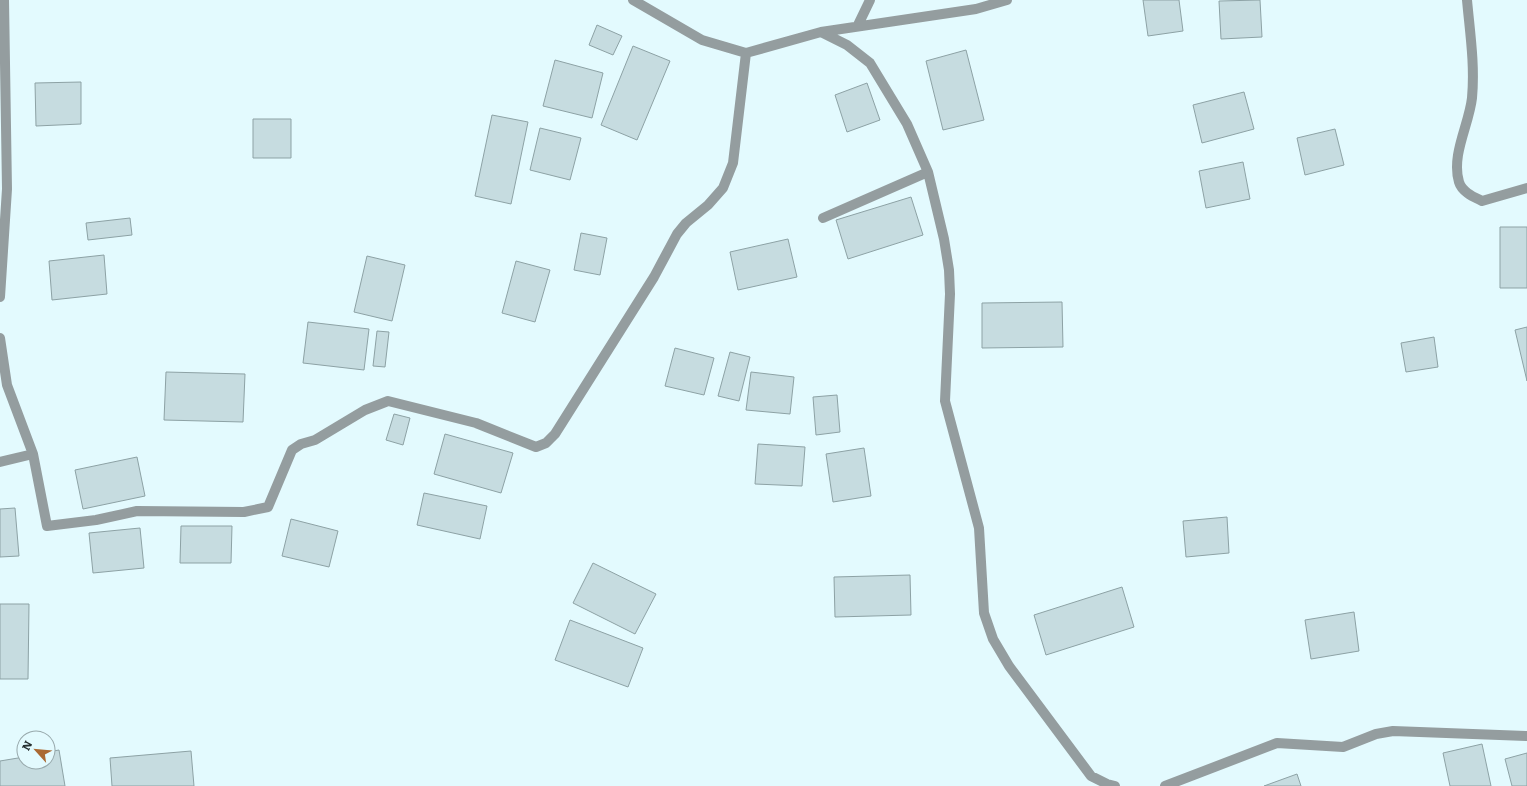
<svg xmlns="http://www.w3.org/2000/svg" width="1527" height="786" font-family="Literata,serif">
	<style>
		.building { fill: #c6dce0; stroke: #8da2a5 }
		.lines { fill: none; stroke-linecap: round; stroke-linejoin: round }
		.minor { stroke: #949d9f; stroke-width: 10 }
	</style>
	<rect width="100%" height="100%" fill="#e3fafe"/>
	<path class="building" d="M1143,0H1179L1183,31L1148,36Z
		M1260,0L1262,37L1221,39L1219,1Z
		M597,25L622,36L613,55L589,45Z
		M633,46L670,61L637,140L601,125Z
		M966,50L984,120L943,130L926,61Z
		M555,60L603,73L592,118L543,106Z
		M81,82V124L36,126L35,83Z
		M867,83L880,120L847,132L835,95Z
		M1244,92L1254,129L1202,143L1193,105Z
		M492,115L528,122L511,204L475,196Z
		M253,119H291V158H253Z
		M540,128L581,138L570,180L530,170Z
		M1335,129L1344,165L1305,175L1297,138Z
		M1243,162L1250,199L1206,208L1199,171Z
		M911,197L923,235L848,259L836,220Z
		M130,218L132,235L88,240L86,223Z
		M1500,227H1527V288H1500Z
		M581,233L607,238L600,275L574,270Z
		M788,239L797,277L738,290L730,252Z
		M104,255L107,294L52,300L49,261Z
		M367,256L405,265L392,321L354,312Z
		M516,261L550,270L535,322L502,313Z
		M1062,302L1063,347L982,348V303Z
		M308,322L369,329L364,370L303,363Z
		M1527,327V381L1515,330Z
		M377,331L389,332L385,367L373,366Z
		M1434,337L1438,367L1406,372L1401,343Z
		M675,348L714,358L704,395L665,386Z
		M730,352L750,357L739,401L718,396Z
		M166,372L245,374L243,422L164,420Z
		M751,372L794,377L790,414L746,410Z
		M837,395L840,432L816,435L813,397Z
		M394,414L410,418L403,445L386,440Z
		M445,434L513,453L501,493L434,474Z
		M758,444L805,447L802,486L755,484Z
		M864,448L871,496L833,502L826,454Z
		M137,457L145,496L83,509L75,470Z
		M424,493L487,506L480,539L417,525Z
		M15,508L19,556L0,557V509Z
		M1227,517L1229,553L1186,557L1183,521Z
		M291,519L338,531L329,567L282,556Z
		M181,526H232L231,563H180Z
		M140,528L144,568L93,573L89,533Z
		M593,563L656,594L635,634L573,603Z
		M910,575L911,615L835,617L834,577Z
		M1122,587L1134,627L1046,655L1034,615Z
		M0,604H29L28,679H0Z
		M1354,612L1359,651L1311,659L1305,620Z
		M570,620L643,648L628,687L555,660Z
		M1482,744L1491,786H1450L1443,753Z
		M59,750L65,786H0V761L24,757V762H48V752Z
		M191,751L194,786H112L110,758Z
		M1527,753V786H1512L1505,759Z
		M1297,774L1301,786H1264Z"/>
	<g class="lines">
		<path class="minor" d="M633,0L702,40L746,53L821,32L976,9L1007,0
			M1467,0C1470,33 1475,65 1472,98C1469,125 1451,155 1459,182C1462,192 1474,197 1482,201L1527,188
			M858,25L870,0
			M821,32L847,45L870,63L907,124L928,172L944,239L949,270L950,294L945,401L979,528L984,613L993,639L1009,666L1091,776L1107,784L1115,786
			M823,218L928,172
			M0,297L7,189L4,0
			M0,338L7,385L33,454L47,526L96,520L137,511L244,512L268,507L292,450L301,444L315,440L365,410L388,401L476,423L536,447L546,443L555,434L654,277L677,234L686,223L708,205L723,188L733,163L746,53
			M0,462L33,454
			M1165,786L1277,743L1343,747L1376,734L1393,731L1527,736"/>
	</g>
	<g transform="translate(36 750) rotate(297)"><circle r="19" fill="#e3fafe" stroke="#97a8ab"/>
	<path d="M0-3L7 15L0 10L-7 15Z" fill="#aa6933"/>
	<text y="-6" font-size="11" font-weight="bold" text-anchor="middle" fill="#252e2f">N</text>
	</g>
</svg>
